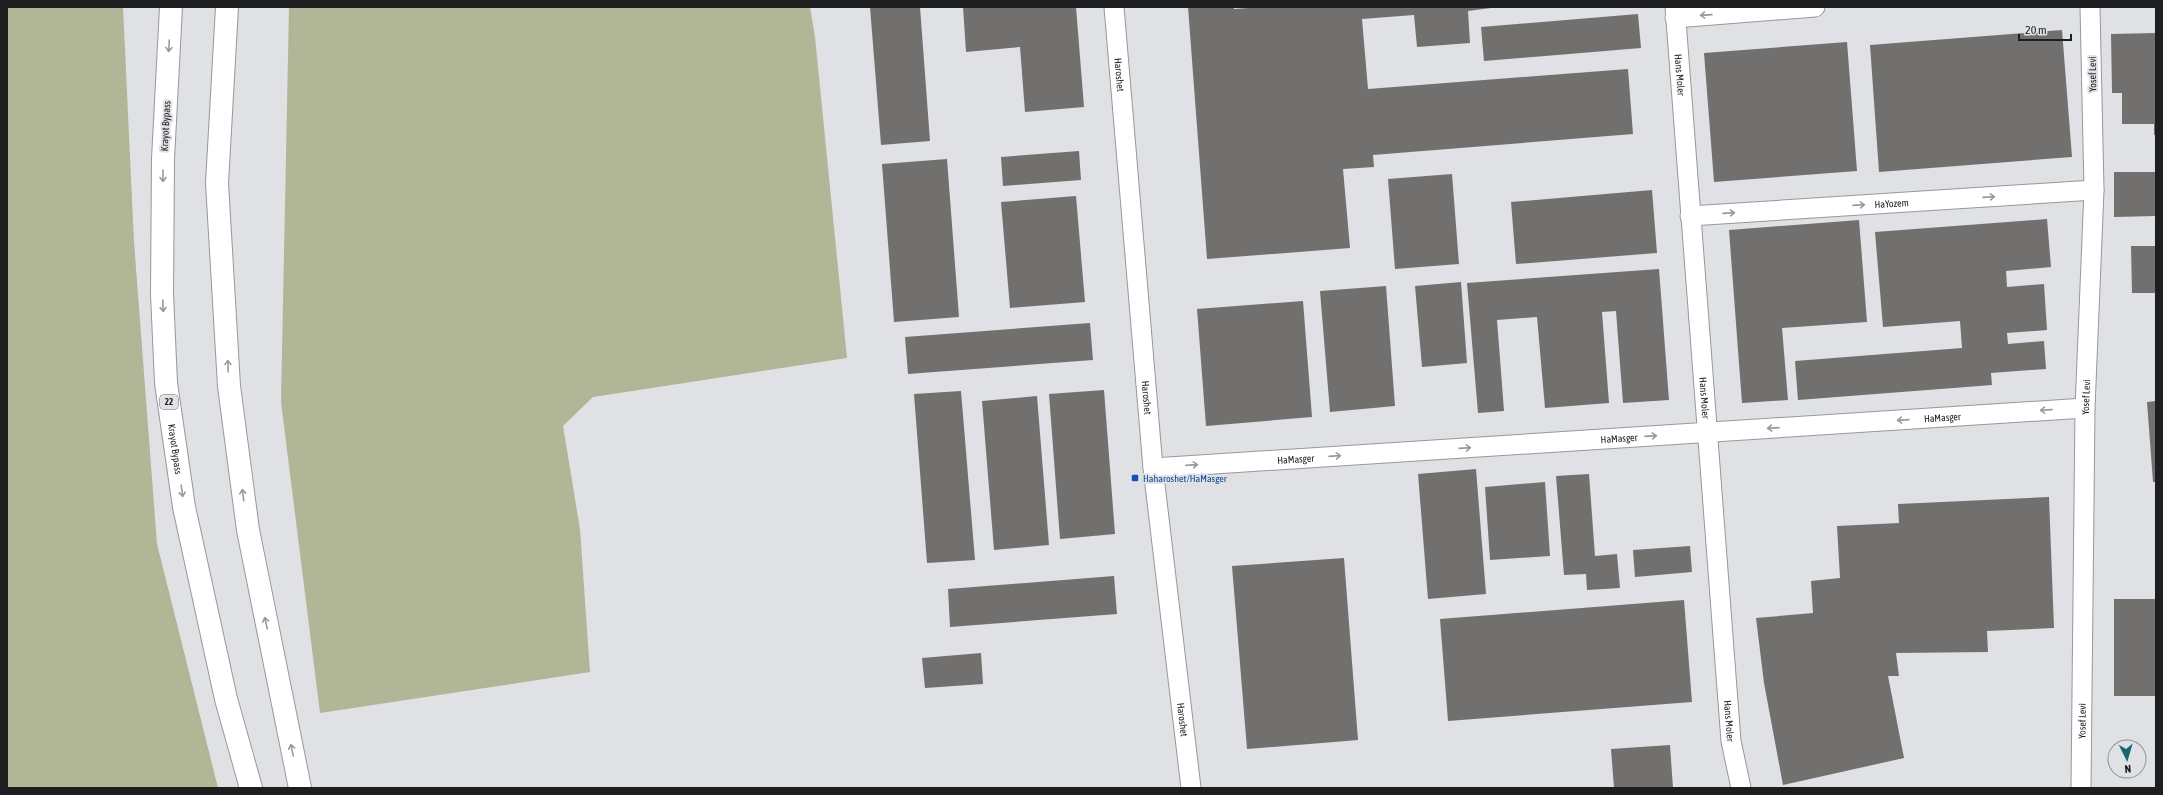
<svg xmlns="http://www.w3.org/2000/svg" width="2163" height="795" font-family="'Asap Condensed',sans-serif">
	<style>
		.green { fill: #b1b697 }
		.building { fill: #72706e }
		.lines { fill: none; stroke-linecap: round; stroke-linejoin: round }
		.minor-casing { stroke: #96989a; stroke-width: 21 }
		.highway-casing { stroke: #96989a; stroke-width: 24 }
		.minor { stroke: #fff; stroke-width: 19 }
		.highway { stroke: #fff; stroke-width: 22 }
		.oneway { stroke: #999a9a }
		.transit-dot { fill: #1a4fb4; stroke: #dfe1e4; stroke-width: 1.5 }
		.labels { text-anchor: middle; stroke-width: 4; stroke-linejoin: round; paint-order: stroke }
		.shield { fill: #dfe1e4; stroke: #57585a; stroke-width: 1 }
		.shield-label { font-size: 9px; font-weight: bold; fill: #1d1e1f }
		.street-label { font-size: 10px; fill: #1d1e1f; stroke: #dfe1e4 }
		.transit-label { font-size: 10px; fill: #164399; stroke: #dfe1e4; text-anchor: start }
	</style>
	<rect width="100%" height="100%" fill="#dfe1e4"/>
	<path class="green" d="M7,7H123L134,242L157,544L218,788H7Z
		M289,7H810L815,37L847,358L593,397L563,426L580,529L590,672L320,713L281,402Z"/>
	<path class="building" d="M870,7H920L930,141L881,145Z
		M963,7H1076L1084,107L1025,112L1020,47L966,52Z
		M1188,7H1234V9L1263,7H1499L1468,11L1470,43L1417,47L1414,15L1362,19L1368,89L1628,69L1633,134L1373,155L1374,167L1343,169L1350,248L1207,259Z
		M1638,14L1641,48L1484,61L1481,27Z
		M2062,30L2072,157L1879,172L1870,45Z
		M2156,33V135H2154V124H2122V93H2112L2111,34Z
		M1847,42L1857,171L1714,182L1704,53Z
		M1079,151L1081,180L1003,186L1001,157Z
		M947,159L959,317L894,322L882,164Z
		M2114,172H2156V216L2114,217Z
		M1452,174L1459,264L1395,269L1388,179Z
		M1652,190L1657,253L1516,264L1511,202Z
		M1076,196L1085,302L1010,308L1001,202Z
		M2047,219L2051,267L2006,271L2007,287L2044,284L2047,330L2007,333L2008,344L2044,341L2046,369L1991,373L1992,385L1798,400L1795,361L1962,348L1960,321L1883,327L1875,232Z
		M1859,220L1867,322L1782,328L1788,400L1742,403L1729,230Z
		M2131,246H2156V293H2132Z
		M1659,269L1669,400L1623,403L1616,311L1602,312L1609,403L1545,408L1537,317L1497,320L1504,411L1478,413L1467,283Z
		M1461,282L1467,363L1422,367L1415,286Z
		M1386,286L1395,406L1330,412L1320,291Z
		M1303,301L1312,417L1206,426L1197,309Z
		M1090,323L1093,360L908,374L905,337Z
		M1104,390L1115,534L1060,539L1049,394Z
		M961,391L975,560L927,563L914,394Z
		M1037,396L1049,545L994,550L982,401Z
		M2156,401V482H2153L2147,402Z
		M1476,469L1486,594L1428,599L1418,474Z
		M1589,474L1595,556L1617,554L1620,588L1587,590L1586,574L1564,575L1556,476Z
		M1545,482L1550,556L1490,560L1485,487Z
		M2049,497L2054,628L1987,631L1988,652L1896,653L1899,676H1888L1904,758L1783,785L1764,683L1756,618L1813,613L1811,581L1840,578L1837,526L1899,523L1898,504Z
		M1690,546L1692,572L1635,577L1633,550Z
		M1344,558L1358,740L1247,749L1232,566Z
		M1114,576L1117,614L950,627L948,589Z
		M2114,599H2156V696H2114Z
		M1684,600L1692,702L1448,721L1440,619Z
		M981,653L983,684L925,688L922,658Z
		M1670,745L1673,788H1614L1611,749Z"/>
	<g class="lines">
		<defs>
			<g id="minor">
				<path id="s1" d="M1114,7L1153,468L1191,788"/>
				<path id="s2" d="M1675,7L1731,741L1741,788"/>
				<path d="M1675,18L1815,7"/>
				<path id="s3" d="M1690,216L2094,190"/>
				<path id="s4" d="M1153,468L2085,408"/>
				<path id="s5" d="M2081,788L2085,408L2094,190L2090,7"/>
			</g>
			<g id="highway">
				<path id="s6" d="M171,7L163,159L162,294L166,383L184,507L226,699L251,788"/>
				<path d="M227,7L217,183L229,386L248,530L300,788"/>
			</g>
		</defs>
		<use href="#minor" class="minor-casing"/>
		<use href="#highway" class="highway-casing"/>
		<use href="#minor" class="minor"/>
		<use href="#highway" class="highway"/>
	</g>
	<defs><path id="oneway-shaft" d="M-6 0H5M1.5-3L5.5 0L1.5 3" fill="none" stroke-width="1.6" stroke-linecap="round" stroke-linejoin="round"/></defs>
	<g class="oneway">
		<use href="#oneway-shaft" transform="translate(1706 15) rotate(176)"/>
		<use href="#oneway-shaft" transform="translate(169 46) rotate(93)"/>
		<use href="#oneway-shaft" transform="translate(163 176) rotate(90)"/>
		<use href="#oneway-shaft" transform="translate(1989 197) rotate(-4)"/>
		<use href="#oneway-shaft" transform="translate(1859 205) rotate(-4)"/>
		<use href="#oneway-shaft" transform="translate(1729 213) rotate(-4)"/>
		<use href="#oneway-shaft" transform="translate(163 306) rotate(88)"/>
		<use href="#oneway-shaft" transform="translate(228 366) rotate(-92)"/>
		<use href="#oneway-shaft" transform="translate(2046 410) rotate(176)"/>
		<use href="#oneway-shaft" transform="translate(1903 420) rotate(176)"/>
		<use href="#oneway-shaft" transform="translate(1773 428) rotate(176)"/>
		<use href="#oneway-shaft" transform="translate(1651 436) rotate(-4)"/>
		<use href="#oneway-shaft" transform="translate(1465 448) rotate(-4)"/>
		<use href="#oneway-shaft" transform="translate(1335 456) rotate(-4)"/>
		<use href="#oneway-shaft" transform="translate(1192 465) rotate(-4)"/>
		<use href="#oneway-shaft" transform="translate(182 491) rotate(82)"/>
		<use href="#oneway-shaft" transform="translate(243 495) rotate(-98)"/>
		<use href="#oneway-shaft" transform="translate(266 623) rotate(-102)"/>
		<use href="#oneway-shaft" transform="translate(292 750) rotate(-102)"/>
	</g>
	<rect class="transit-dot" x="1131" y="474" width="8" height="8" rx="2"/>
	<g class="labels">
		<rect class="shield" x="160" y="395" width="18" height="14" rx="3"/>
		<g class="shield-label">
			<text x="169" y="405">22</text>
		</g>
		<g class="street-label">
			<text transform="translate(2092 74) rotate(-91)" y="4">Yosef Levi</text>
			<text dy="4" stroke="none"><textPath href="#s1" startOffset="68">Haroshet</textPath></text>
			<text dy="4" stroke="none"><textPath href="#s2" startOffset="68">Hans Moler</textPath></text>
			<text transform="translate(165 126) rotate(-87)" y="4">Krayot Bypass</text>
			<text dy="4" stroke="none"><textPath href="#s3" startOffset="202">HaYozem</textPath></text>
			<text dy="4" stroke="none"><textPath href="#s5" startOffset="391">Yosef Levi</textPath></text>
			<text dy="4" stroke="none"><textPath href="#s1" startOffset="392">Haroshet</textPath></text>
			<text dy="4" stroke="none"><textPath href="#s2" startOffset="392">Hans Moler</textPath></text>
			<text dy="4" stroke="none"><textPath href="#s4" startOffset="791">HaMasger</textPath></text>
			<text dy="4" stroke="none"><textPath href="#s4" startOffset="467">HaMasger</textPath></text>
			<text dy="4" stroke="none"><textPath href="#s6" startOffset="443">Krayot Bypass</textPath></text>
			<text dy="4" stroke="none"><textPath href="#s4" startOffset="143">HaMasger</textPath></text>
			<text dy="4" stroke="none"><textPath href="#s1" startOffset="716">Haroshet</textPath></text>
			<text dy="4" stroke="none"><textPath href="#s2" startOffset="716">Hans Moler</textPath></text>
			<text dy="4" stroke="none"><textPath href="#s5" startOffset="67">Yosef Levi</textPath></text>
		</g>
		<g class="transit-label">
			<text x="1143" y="482">Haharoshet/HaMasger</text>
		</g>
	</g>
	<rect width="2163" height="795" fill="none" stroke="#1d1e1f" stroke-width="16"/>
	<g transform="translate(2127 759) rotate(175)"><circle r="19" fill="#dfe1e4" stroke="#919395"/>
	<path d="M0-3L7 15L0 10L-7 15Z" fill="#19666d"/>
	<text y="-6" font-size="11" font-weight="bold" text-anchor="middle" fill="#1d1e1f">N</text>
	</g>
	<path d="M2019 34v6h52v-6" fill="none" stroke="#1d1e1f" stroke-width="2"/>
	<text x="2025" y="34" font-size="12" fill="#1d1e1f" stroke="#dfe1e4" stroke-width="3" paint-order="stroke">20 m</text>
</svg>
